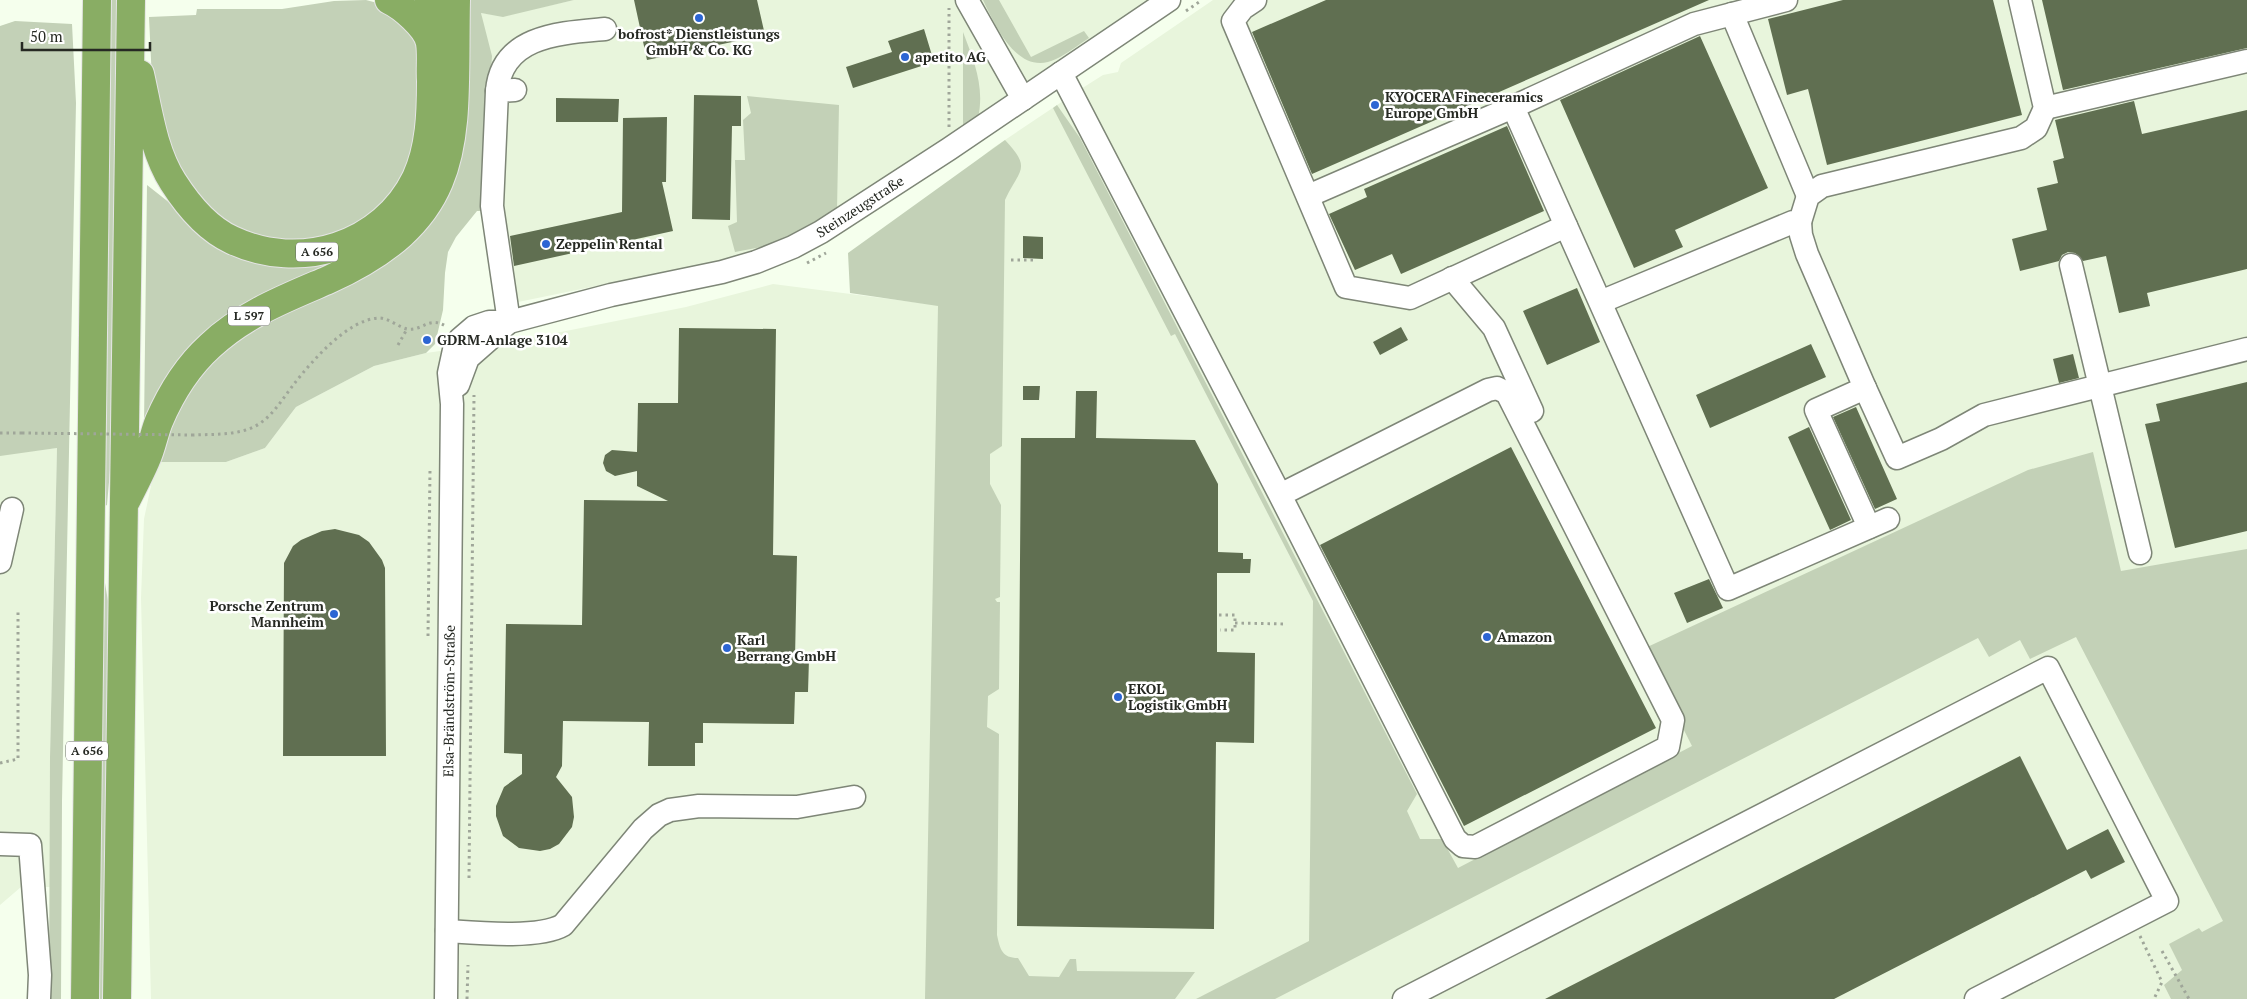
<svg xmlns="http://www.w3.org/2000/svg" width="2247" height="999" font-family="'PT Serif',serif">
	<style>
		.built { fill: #e8f5dc }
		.green { fill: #c3d1b7 }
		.building { fill: #606f51 }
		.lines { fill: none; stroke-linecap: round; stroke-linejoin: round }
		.minor-casing { stroke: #7e8677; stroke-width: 25 }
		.highway-casing { stroke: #e5e5e5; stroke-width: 30 }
		.path { stroke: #9fa699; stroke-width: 3; stroke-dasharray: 2.5 4; stroke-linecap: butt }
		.minor { stroke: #fff; stroke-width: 22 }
		.highway { stroke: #89ad64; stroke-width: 28 }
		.path-bridge { stroke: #9fa699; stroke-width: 3; stroke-dasharray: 2.5 4; stroke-linecap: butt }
		.poi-dot { fill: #2c65d3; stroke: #fff; stroke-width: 2 }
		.labels { text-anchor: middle; stroke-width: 5; stroke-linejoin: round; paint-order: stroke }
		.shield { fill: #fff; stroke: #676965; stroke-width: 1 }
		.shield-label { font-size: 12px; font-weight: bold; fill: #262923 }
		.poi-label { font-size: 14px; font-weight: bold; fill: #262923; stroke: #fff; text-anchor: start }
		.street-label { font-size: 14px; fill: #262923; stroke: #fff }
	</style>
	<rect width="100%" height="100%" fill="#f5ffed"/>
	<path class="built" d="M574,0H1152L822,222L777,245L718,261L518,302L499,208L502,103L522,100V80L490,79L481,13L503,16Z
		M1213,0H2247V999H151L141,598L144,519L156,462H226L265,448L296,407L374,366L426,353L531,338L686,307L773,284L936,305L960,174L993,148L1084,87L1103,75L1118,72L1121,63Z
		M57,448L50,757V887H21L0,905V455Z"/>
	<path class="green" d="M110,0H118L111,459L107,505L105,506Z
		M366,0L385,5L397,14L419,47L421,129L403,183L354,231L280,246L215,219L173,163L152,81L149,17L196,15L197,9H282L334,1Z
		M467,0H574L503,17L481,13L492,56L481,211H477L456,237L448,252L445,273L443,310L435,344L426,353L374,366L296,407L265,448L226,462H156L172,417L200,377L219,355L242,335L400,252Z
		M983,0H999L1031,57L1084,31L1089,38C1078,45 1067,54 1056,59C1018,78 995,25 983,0Z
		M15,21L72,24L76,103L62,801L61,999H49L50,757L57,448L0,456V26Z
		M963,32C974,61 985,87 978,118L963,129Z
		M747,96L839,105L837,210L820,222L777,244L735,252L728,226L737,222L735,160H745L743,120L751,113Z
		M1057,105L1080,138L1417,794L1407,811L1420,839H1442L1458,868L1692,746L1643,649L2028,470L2093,452L2121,571L2247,549V999H2171L2164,985L2182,970L2169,944L2199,928L2202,932L2223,921L2076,637L2030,659L2020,640L1989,657L1978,638L1275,999H1196L1309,941L1313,601L1175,334L1171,336L1053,108Z
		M445,111L391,233L282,288L144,425L147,185L218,241L360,247Z
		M1005,140C1032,169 1020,168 1005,200L1002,446L990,454V484L1001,505L1000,597L995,599L997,602H1000L999,689L988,696L987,727L999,734L997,935C1000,949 1002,958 1018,958L1029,976L1059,977L1070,959H1076L1077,971L1195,972L1175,999H925L938,306L850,293L848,253Z
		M105,583L108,601L109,680L105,999H97Z"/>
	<path class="building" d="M634,0H757L765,35L647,60Z
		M1326,0H1709L1312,174L1252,32Z
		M1843,0H1993L2022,115L1827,165L1808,89L1787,95L1768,19Z
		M2042,0H2247V48L2063,90Z
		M924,29L934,62L853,88L846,67L892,52L888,41Z
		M1700,36L1768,188L1675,230L1683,247L1634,268L1560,100Z
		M694,95L741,96V126H732L730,220L692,219Z
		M556,98L619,99L618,122H556Z
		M2134,101L2142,134L2247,110V269L2147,293L2150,306L2119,313L2106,256L2083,261L2075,253L2068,252L2062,255L2059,261L2020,271L2012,239L2047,230L2037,188L2058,183L2053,161L2064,158L2055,120Z
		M667,117L666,182H662L673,231L514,266L510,236L622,212L623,118Z
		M1507,126L1544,211L1401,274L1392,254L1355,270L1329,214L1367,197L1364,189Z
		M1023,236L1043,237V259L1023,258Z
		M1577,288L1600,342L1547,365L1523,311Z
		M1401,327L1408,340L1380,355L1373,342Z
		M679,328L776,329L773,555L797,556L795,659H809L808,692H795L794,724L703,723V743H695V766H648L649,722L563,721L562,766L556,777L572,797L574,817L572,827L559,844L550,849L540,851L519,848L503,836L496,816V806L504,787L522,774V754L504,753L506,624L582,625L584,500L668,501L637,486V471L615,476L606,471L603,463L605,455L612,450L637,452L638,403H678Z
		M1811,344L1826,377L1710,428L1696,395Z
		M2073,354L2079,378L2059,383L2053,359Z
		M2247,382V531L2175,548L2145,424L2160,421L2156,404Z
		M1023,386H1040L1039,400H1023Z
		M1076,391H1097L1096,438L1195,440L1218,484V552L1243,553V559H1251L1250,573H1217V652L1255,653L1254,743L1216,742L1214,929L1017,926L1021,438H1075Z
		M1856,407L1897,499L1875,509L1833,417Z
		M1809,427L1851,520L1830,530L1788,437Z
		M1511,447L1656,728L1464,826L1320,545Z
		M335,529L359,535L369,542L382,560L385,568L386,756H283L284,563L293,546L301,540L322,531Z
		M1709,579L1723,608L1687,623L1674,593Z
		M2020,756L2067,850L2108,829L2125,862L2091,879L2086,870L1834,999H1545Z"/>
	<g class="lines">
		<defs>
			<g id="minor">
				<path d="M967,0L1023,99"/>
				<path d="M1255,0L1243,8L1233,21L1346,287L1410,298L1566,226"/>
				<path d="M1732,14L1808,196"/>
				<path d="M1061,73L1280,495L1488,390L1497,388L1507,393L1673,720L1668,747L1475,847L1463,846L1455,839L1280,495"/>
				<path d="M497,91C502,35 561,33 605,29"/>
				<path d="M1513,107L1728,589L1888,519"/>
				<path d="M2045,108L2247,61"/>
				<path d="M1308,196L1513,107L1694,24L1786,0"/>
				<path d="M1800,222L1801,235L1807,254L1865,388L1816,410L1869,527"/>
				<path d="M2071,265L2140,553"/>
				<path d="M1452,278L1494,328L1532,411"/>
				<path d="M1610,298L1793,222H1800L1808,196L1822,186L2021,138L2036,128L2045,108L2020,0"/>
				<path d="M509,322L492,206L497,91L515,90"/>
				<path d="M458,385L468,358L509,322"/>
				<path d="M1865,388L1897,458L1941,439L1984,415L2247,349"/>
				<path d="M0,562L12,509"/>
				<path d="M0,844L30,845L40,975L39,999"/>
				<path d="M447,931C476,933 539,939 563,925L643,829L659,815L670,810L699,806L797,807L854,797"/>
				<path id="s1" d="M446,999L452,404L449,373L454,350L460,339L474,327L489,322H509L611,295L722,272L756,262L793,247L821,232L949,149L1169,0"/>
				<path d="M1404,999L2048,668L2167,901L1976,999"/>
			</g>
			<path id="highway" d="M429,0L430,41
				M140,74C148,109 153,151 173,182C187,204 208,229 232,240C300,272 383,246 416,178C430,148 431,113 431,81C430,69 432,55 430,43C427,27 402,6 389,0
				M126,501C133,487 140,474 146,460C152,447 154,433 159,421C171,393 188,366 210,346C244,314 286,298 328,280C471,215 453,136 456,0
				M85,999L97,0
				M117,999L131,0"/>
		</defs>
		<use href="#minor" class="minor-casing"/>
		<use href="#highway" class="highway-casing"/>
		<path class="path" d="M1186,11L1202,0
			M949,127V8
			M1011,260H1034
			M807,263L826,253
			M398,345L407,329
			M0,433H22
			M192,435C214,434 240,436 259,424C274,414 283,398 294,384C312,361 348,319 379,318C389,318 398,327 407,329C424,331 429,315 447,327
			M1219,615H1235V630H1220
			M1235,623L1287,624
			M428,636L430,470
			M0,763L18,759V610
			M469,878L474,395
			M2140,936L2162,982L2154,999
			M2162,951L2189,999
			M467,999L468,965"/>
		<use href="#minor" class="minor"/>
		<use href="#highway" class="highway"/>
		<path class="path-bridge" d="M22,433L192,435"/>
	</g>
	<g class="poi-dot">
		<circle cx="699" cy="18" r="5"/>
		<circle cx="905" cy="57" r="5"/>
		<circle cx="1375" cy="105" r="5"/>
		<circle cx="546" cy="244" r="5"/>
		<circle cx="427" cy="340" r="5"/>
		<circle cx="334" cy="614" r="5"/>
		<circle cx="1487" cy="637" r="5"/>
		<circle cx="727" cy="648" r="5"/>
		<circle cx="1118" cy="697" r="5"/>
	</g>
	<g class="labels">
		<g class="shield">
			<rect x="296" y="242.5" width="42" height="19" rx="4"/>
			<rect x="228" y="306.5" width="42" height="19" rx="4"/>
			<rect x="66" y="741.5" width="42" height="19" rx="4"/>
		</g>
		<g class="shield-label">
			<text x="317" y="256">A 656</text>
			<text x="249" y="320">L 597</text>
			<text x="87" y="755">A 656</text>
		</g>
		<g class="poi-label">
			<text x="699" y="39" text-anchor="middle">bofrost* Dienstleistungs<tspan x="699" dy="16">GmbH &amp; Co. KG</tspan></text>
			<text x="915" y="62">apetito AG</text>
			<text x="1385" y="102">KYOCERA Fineceramics<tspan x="1385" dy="16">Europe GmbH</tspan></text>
			<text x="556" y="249">Zeppelin Rental</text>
			<text x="437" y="345">GDRM-Anlage 3104</text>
			<text x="324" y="611" text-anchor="end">Porsche Zentrum<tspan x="324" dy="16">Mannheim</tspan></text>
			<text x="1497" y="642">Amazon</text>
			<text x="737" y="645">Karl<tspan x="737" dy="16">Berrang GmbH</tspan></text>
			<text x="1128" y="694">EKOL<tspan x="1128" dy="16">Logistik GmbH</tspan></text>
		</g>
		<g class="street-label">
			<text dy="5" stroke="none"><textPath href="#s1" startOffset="1089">Steinzeugstraße</textPath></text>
			<text dy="5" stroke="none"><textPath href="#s1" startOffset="298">Elsa-Brändström-Straße</textPath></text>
		</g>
	</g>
	<path d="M22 42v8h128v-8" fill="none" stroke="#262923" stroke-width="2.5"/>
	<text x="30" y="42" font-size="15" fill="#262923" stroke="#ffffff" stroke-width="4" paint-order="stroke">50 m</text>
</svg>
